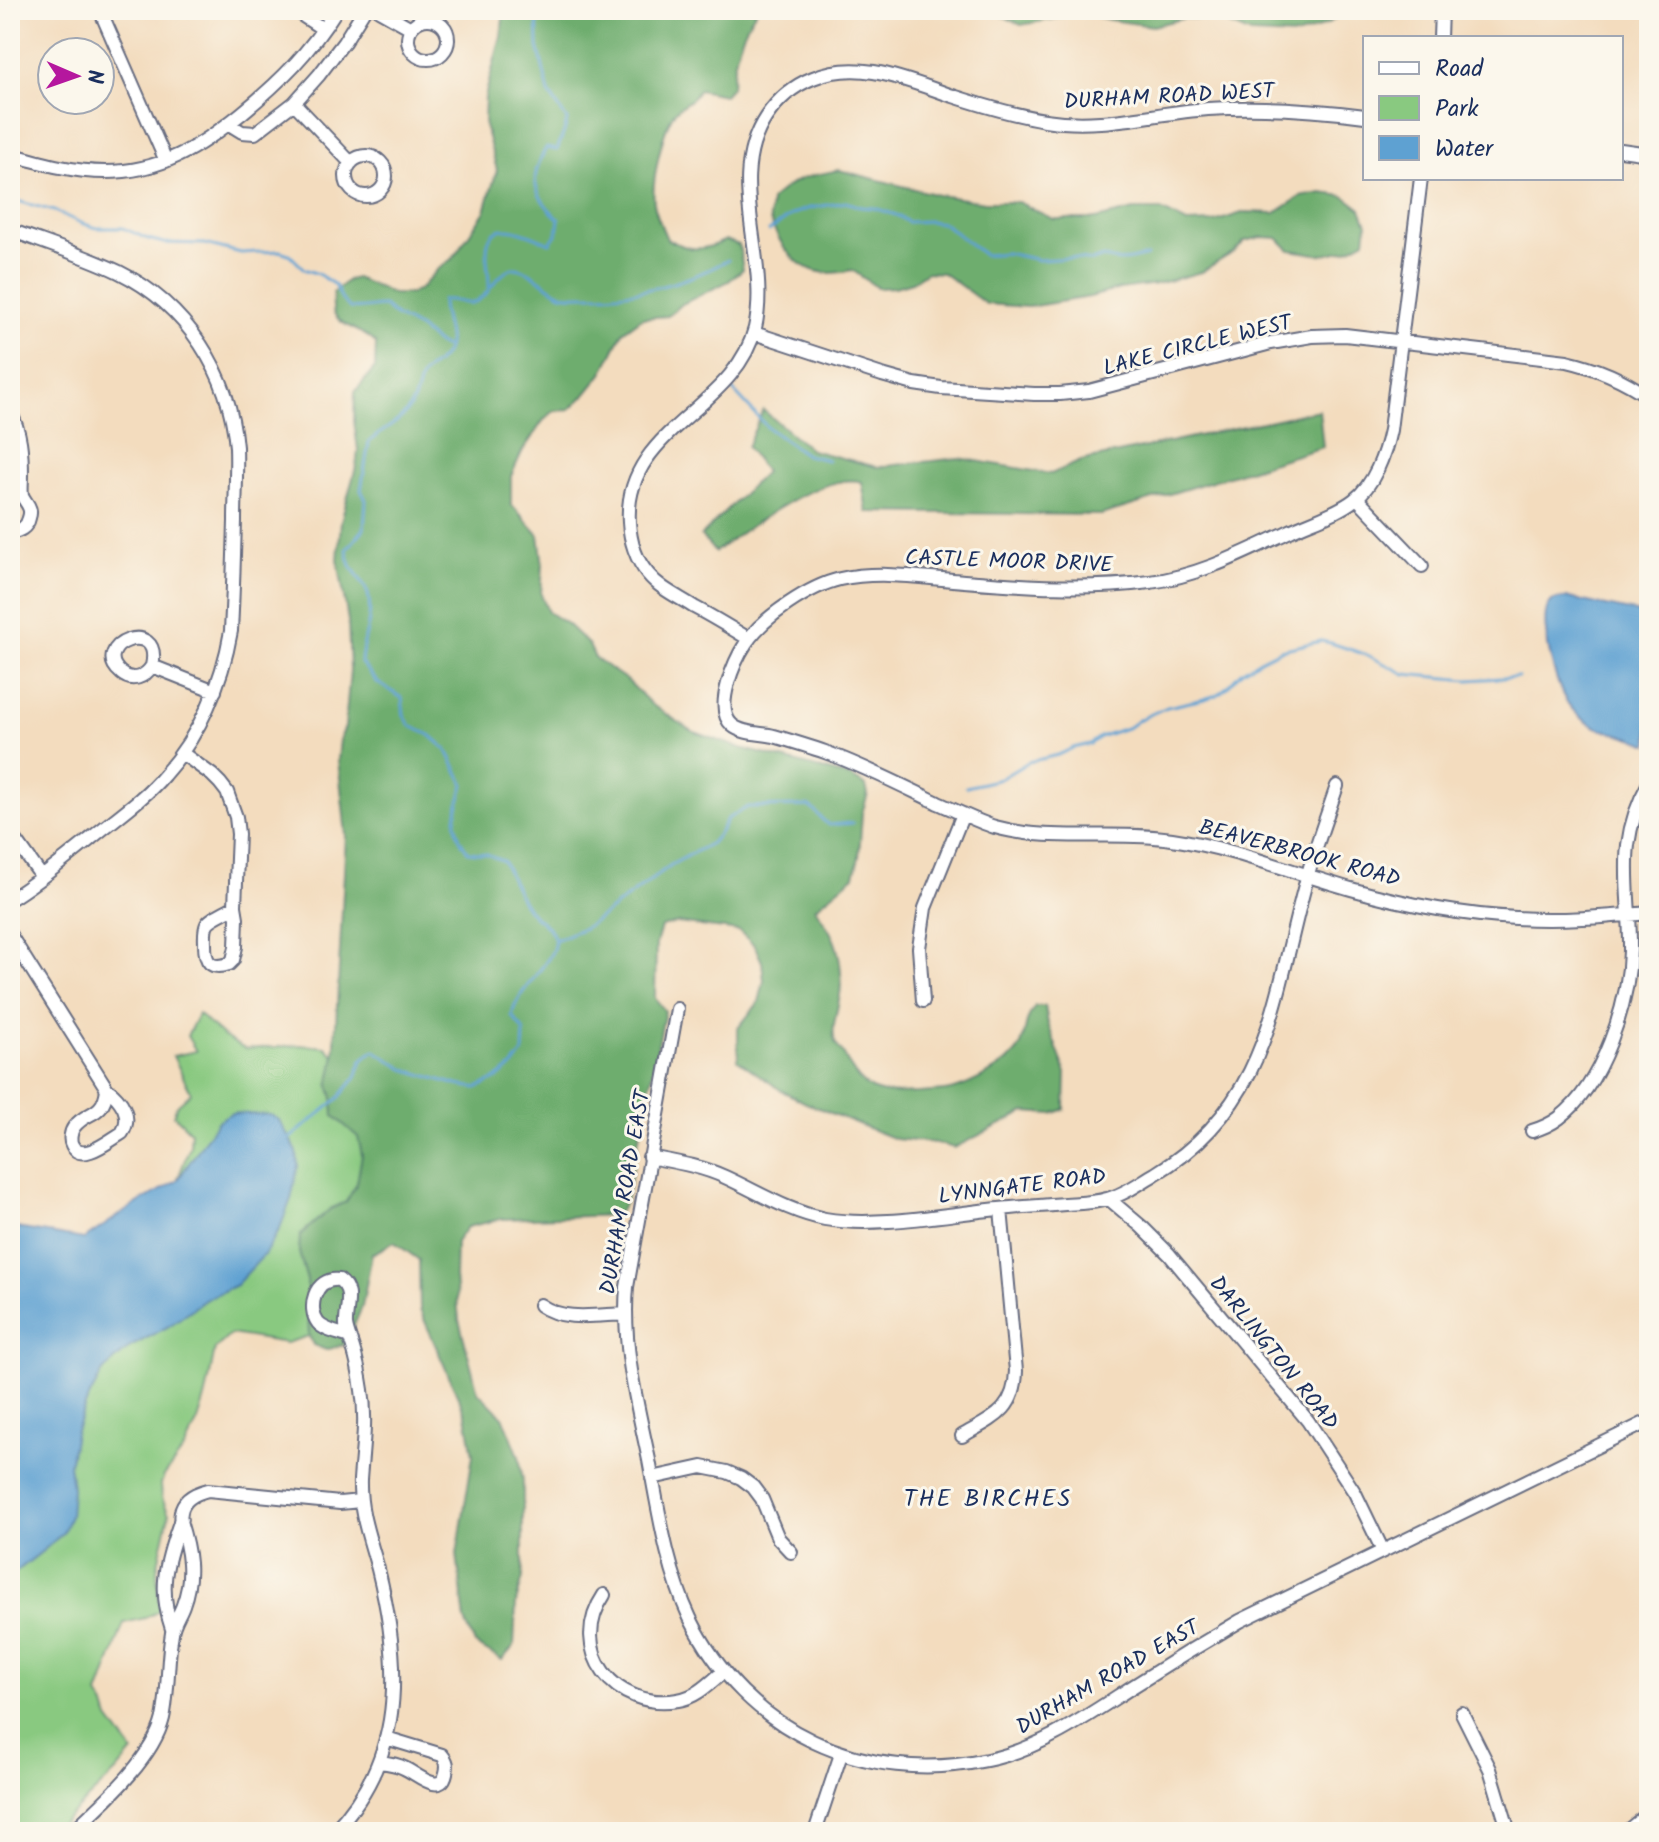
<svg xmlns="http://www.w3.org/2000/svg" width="1659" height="1842" font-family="Kalam,sans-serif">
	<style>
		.green { fill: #89c980; stroke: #527c6f; stroke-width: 2 }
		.forest { fill: #6ead6e; stroke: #446e66; stroke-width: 2 }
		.water { fill: #5ea1d2; stroke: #3c6898; stroke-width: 2 }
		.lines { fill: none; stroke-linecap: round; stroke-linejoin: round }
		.stream { stroke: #5ea1d2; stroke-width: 3 }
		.street-casing { stroke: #676c80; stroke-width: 16 }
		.street { stroke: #fff; stroke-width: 12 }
		.labels { text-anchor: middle; stroke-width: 6; stroke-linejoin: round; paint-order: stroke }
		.street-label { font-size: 22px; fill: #1b2f5e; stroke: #fbf7ec }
		.neighbourhood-label { font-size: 24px; letter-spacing: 2px; fill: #1b2f5e; stroke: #fbf7ec }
	</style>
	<rect width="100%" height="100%" fill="#fbf7ec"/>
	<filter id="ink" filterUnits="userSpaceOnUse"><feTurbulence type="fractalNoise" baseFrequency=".0125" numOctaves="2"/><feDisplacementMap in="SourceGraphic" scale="16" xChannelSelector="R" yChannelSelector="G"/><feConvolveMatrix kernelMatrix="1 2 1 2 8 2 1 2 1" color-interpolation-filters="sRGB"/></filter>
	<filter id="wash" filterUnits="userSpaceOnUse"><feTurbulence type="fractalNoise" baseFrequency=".006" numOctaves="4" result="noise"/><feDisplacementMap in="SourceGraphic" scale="32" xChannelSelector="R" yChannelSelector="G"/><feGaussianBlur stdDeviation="1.8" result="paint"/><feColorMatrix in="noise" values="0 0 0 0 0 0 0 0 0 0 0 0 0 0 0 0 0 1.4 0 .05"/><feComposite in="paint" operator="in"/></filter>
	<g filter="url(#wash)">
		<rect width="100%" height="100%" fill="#f3dcbe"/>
		<path class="green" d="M198,1014L223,1036L245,1049L303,1045L326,1047L350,1071L365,1110V1195L330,1209L299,1252L307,1280L309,1336L286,1343L231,1334L215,1349L206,1395L198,1421L184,1449L164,1476L161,1484L162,1498L169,1514L157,1569L159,1611L145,1618L124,1623L98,1695L105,1706L109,1719L133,1752L116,1772L53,1832H10V1579L12,1575L45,1549L63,1533L72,1489L69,1465L75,1433L86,1403L103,1371L130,1347L169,1326L206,1299L236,1285L264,1254L280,1228L297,1152L279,1120L218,1121L177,1181L190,1146L191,1132L174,1115L176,1106L191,1093L173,1056L196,1051L187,1036Z"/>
		<path class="forest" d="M504,10H757C741,31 733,60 732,86L724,95L698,90C694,102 678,104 672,116C662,134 651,183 654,203C656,215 662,228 667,239C690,251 702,252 726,240L739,245L743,269L729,281L680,305L668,316L642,318L623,332L602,374L585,395L570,409L554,411L543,421L522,452L511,476V504L539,535L543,565L541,594L548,612L567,624L589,645L595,658L628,681L651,704L692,731L737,747L851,777L866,786L868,794L862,813L859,857L854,876L815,908C828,927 837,939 840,963C842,976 841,993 838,1005C836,1016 831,1031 835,1042C837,1047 843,1052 845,1057C863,1095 879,1095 919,1093C929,1092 940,1092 950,1090C969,1086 1013,1064 1021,1045C1027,1029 1024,1021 1035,1006H1045L1048,1024L1066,1073L1065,1109L1052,1114L1025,1112L954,1148L936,1143L895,1139L806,1103L782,1091L738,1060V1028L759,1002L764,981L762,962L755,946L739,931L678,923L661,927L656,944L655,998L665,1011L626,1201L617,1215L501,1219L467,1227L456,1242L455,1277L459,1320L478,1392L504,1418L519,1456L523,1480V1577L516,1603L514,1646L502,1660L475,1644L465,1621L457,1554L473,1455L466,1415L420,1310L419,1260L394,1242L372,1254L362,1307L346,1344L326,1350L313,1345L309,1336L307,1280L299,1252L300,1235L330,1209L346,1202L357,1183L362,1155L358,1137L334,1116L333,1098L329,1085L334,1062L346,835L338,760L340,739L345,727L350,670L348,621L338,560L341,521L356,467L358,450L354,421L355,392L375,368L376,344C366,330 342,329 334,313C332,308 333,299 333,293L348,280L356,278L393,294H410L421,288L437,270L453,258L485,211L497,170L484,123L485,97L501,36Z
			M991,10H1347L1327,24L1297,36L1251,34L1217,19L1185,18L1153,26L1110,20L1079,12L1054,19L1021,25Z
			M839,170L938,195L985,202H1018L1053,219H1096L1134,210H1161L1187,223L1214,222L1245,212L1275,213L1300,197L1322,193L1344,196L1361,209L1367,224L1365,240L1347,250L1322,255L1290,250L1278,238L1262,237L1245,241L1234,252L1201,272L1157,284L1120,289L1090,297L1028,307L986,304L943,273L927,272L912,282L895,287L878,288L852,270C818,279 794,268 778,237C775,231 771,225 770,219C769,213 771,206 771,200C797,176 806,177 839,170Z
			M763,410L811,450L877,467L959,458L1051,474L1081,461L1319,410L1323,447L1101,515L867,512L862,482C823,471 746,529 715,552L701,536L765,472L747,447Z"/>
		<path class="water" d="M1569,598L1649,615V744C1642,743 1639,740 1632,738C1608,730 1596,732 1576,713C1570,707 1565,700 1562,693C1555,677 1536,616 1551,602C1555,598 1563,599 1569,598Z
			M231,1113L271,1115L279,1120L297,1152L298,1167L291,1199L280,1228L264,1255L236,1285L206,1299L169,1326L130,1347L103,1371L86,1403L75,1433L69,1465L72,1489L70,1516L63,1533L45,1549L12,1575L10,1579V1227L84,1239L139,1202L177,1181L218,1121Z"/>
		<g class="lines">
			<path class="stream" d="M10,199L54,211L81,223L97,228H123L148,239L164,243L205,244L241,253L280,251L289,254L304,269L318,274L335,285L342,300L350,308C364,310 370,306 384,306L397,317L420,329L438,344L446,347
				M769,231L793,214L810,208L846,202L861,207L874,208L896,215L908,222L929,221L943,223L984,255L1006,253L1039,260L1072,258L1092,261L1103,257C1119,264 1131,260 1147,256
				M490,288C496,281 504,270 513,268C528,266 548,289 562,294C569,296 579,295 586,295C635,296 685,284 728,260
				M730,387L768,428L806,455L828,460
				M966,787L1000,779L1028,762L1058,755L1073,748L1090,744L1100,737L1129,727L1140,719L1167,707L1204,699L1217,695L1227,687L1241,672L1260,660L1280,650L1321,641L1331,643L1367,655L1405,674L1468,680L1518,677
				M555,940L584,928L601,917L671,865L711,843L720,832L727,819L748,807L808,806C817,811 820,819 829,825L853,823
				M289,1139L338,1099L356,1077L362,1060L374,1050L404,1069L457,1085L477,1088L496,1079L513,1066L523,1053L524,1031L512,1016C516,988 560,959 554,937C550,926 540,922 533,915C519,900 512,879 503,861L487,854L468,852C448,825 457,814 464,784L446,749L430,735L411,726L404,716L402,698L378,683L361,663C362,638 374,620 368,594C365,584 357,576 352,567C349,562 348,555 347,549L364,529L366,500L361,490L369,442C383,429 402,422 411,405C417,397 417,385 422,376C429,365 443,363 447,349C452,335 441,316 442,300C464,297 468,315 489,290C490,277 486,264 487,251C488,212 530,235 550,243L557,233L559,219C547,208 532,190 536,173C537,165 542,156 546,148L557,150L565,129L567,120L549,93L538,46L537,10"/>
		</g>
	</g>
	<g filter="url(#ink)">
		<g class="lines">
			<defs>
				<path id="street" d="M100,10L166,161
					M294,10L323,29
					M379,10L411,28
					M408 39a20 20 0 1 1 40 0a20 20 0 1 1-40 0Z
					M1440,38L1441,10
					M294,103L351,163
					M229,124L242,132L255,133L294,103L319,75L344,42L364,10
					M1621,150L1649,154
					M10,154C42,163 72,172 105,172C161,172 200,147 242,113C281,81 309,53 336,10
					M346 176a20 20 0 1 1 40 0a20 20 0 1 1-40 0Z
					M1421,178L1390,430C1385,454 1374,485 1354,500C1336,514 1311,521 1290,531C1245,552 1200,576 1150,582C1088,590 1025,586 964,581C923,578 880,570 840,579C810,586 763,617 746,643C735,660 713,708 732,725C742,734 761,733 774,736C791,741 808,746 825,752C864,766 901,785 938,803C957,811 976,821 995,827C1053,843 1113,830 1172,839C1233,848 1291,872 1351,889C1404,904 1461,915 1516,918C1560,921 1605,917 1649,913
					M10,230C45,243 86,256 119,272C186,305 230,373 236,447C237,471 235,496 235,521C234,557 233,594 231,631C222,683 200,735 164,775C143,800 114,819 89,840C64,860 38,882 10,899
					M754,333L882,375L914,384L941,388L1034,394H1060L1089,391L1271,343L1312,336L1345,335L1567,361C1598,368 1623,379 1649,397
					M10,412C21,432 22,452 22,475C22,481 21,489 22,495C25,503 33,507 29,518C27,528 19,531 10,533
					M1357,498L1422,566
					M749,639C731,628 713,617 694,607C679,597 660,589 648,574C636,560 630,540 629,522C623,429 735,410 755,328C771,259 724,180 766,117C778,99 793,86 813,78C860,58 908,81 953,96C984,106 1013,115 1045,120C1102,129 1152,113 1208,109C1260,106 1313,109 1365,116
					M152,666C163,616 88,645 121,673C132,683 145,677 152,666L215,691
					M182,753L212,775L220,783L227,792L236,817L238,834L235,906L237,918L236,947L233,960L229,964C210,970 205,962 205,944C205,938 204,930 207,924C210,918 228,911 235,906
					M10,832L42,877
					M10,935L107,1089
					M923,1001L919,948L925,908L963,814
					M677,1009L627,1287C622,1347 637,1403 649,1460C659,1513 667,1569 690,1618C746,1732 864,1786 987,1760C1041,1749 1087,1716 1132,1687C1168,1664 1204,1642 1240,1621L1649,1421
					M107,1089C121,1099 133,1116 122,1133C111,1139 81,1165 72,1145C69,1140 71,1131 74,1127C87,1110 103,1118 107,1089Z
					M1532,1131C1542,1128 1551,1124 1559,1118C1602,1086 1629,1003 1630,951C1631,886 1614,845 1649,783
					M649,1157C675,1162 701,1166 725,1177C758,1192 789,1212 825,1219C876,1228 946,1214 999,1209C1021,1207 1043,1206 1065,1204C1079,1203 1094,1203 1107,1199C1124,1195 1141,1182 1155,1174C1271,1104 1274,995 1307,878C1315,847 1327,816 1337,786
					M1109,1199L1142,1227L1169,1254L1308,1421L1355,1493L1383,1551
					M540,1305C564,1322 596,1315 625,1314
					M962,1436C993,1418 1015,1411 1016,1371L1001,1209
					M652,1478L702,1467L727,1472L741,1478L753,1487L762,1499L778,1538L791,1552
					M604,1595C567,1650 615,1711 678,1700C697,1697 710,1683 724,1671
					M172,1629C158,1589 166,1562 179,1525C183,1513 179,1524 181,1512C183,1499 196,1493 208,1490L340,1503L360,1501
					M1462,1713L1490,1769L1509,1832
					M379,1762C388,1763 397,1764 404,1768C416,1773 441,1797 446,1773C448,1765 447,1761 442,1755L386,1738
					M72,1832C103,1803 153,1759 163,1718C169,1690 167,1661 172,1633C173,1623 180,1614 183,1605C194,1576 189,1550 180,1521
					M333,1832C363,1801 383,1762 390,1720C398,1671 390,1617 378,1569C370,1539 359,1512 360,1480C362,1450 367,1421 362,1390C360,1376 357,1361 353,1348C351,1341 347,1333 346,1325C345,1309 355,1291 339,1280C314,1277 307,1309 318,1323C325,1331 340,1333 349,1337
					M815,1832L841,1754
					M1626,1832L1649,1813"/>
			</defs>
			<use href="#street" class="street-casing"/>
			<use href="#street" class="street"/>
		</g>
	</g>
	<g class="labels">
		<g class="street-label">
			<text transform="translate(1169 95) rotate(-3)" y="8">DURHAM ROAD WEST</text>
			<text transform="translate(1197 344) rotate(-14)" y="8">LAKE CIRCLE WEST</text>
			<text transform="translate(1009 560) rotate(2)" y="8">CASTLE MOOR DRIVE</text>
			<text transform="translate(1300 852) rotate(15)" y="8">BEAVERBROOK ROAD</text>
			<text transform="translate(1022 1185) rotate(-7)" y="8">LYNNGATE ROAD</text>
			<text transform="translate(624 1192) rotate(-80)" y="8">DURHAM ROAD EAST</text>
			<text transform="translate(1275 1352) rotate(51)" y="8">DARLINGTON ROAD</text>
			<text transform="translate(1107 1676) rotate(-30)" y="8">DURHAM ROAD EAST</text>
		</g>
		<g class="neighbourhood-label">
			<text x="988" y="1506">THE BIRCHES</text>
		</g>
	</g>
	<rect width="1659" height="1842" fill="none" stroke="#fbf7ec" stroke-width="40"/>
	<rect x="1363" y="36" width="260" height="144" fill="#fbf7ec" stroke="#a1a7b3" stroke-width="2"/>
	<rect x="1379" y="62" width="40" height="12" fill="#ffffff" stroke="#a1a7b3" stroke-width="2"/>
	<text x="1435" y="76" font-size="24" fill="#1b2f5e">Road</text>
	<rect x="1379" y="96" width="40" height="24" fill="#89c980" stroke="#a1a7b3" stroke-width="2"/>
	<text x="1435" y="116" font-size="24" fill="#1b2f5e">Park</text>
	<rect x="1379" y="136" width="40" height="24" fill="#5ea1d2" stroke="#a1a7b3" stroke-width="2"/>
	<text x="1435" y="156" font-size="24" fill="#1b2f5e">Water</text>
	<g transform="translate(76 76) rotate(92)"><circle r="38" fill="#fbf7ec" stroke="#a1a7b3" stroke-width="2"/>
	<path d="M0-6L14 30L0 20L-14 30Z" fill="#b5179e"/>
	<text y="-12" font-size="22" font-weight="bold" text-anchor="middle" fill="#1b2f5e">N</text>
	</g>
</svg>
